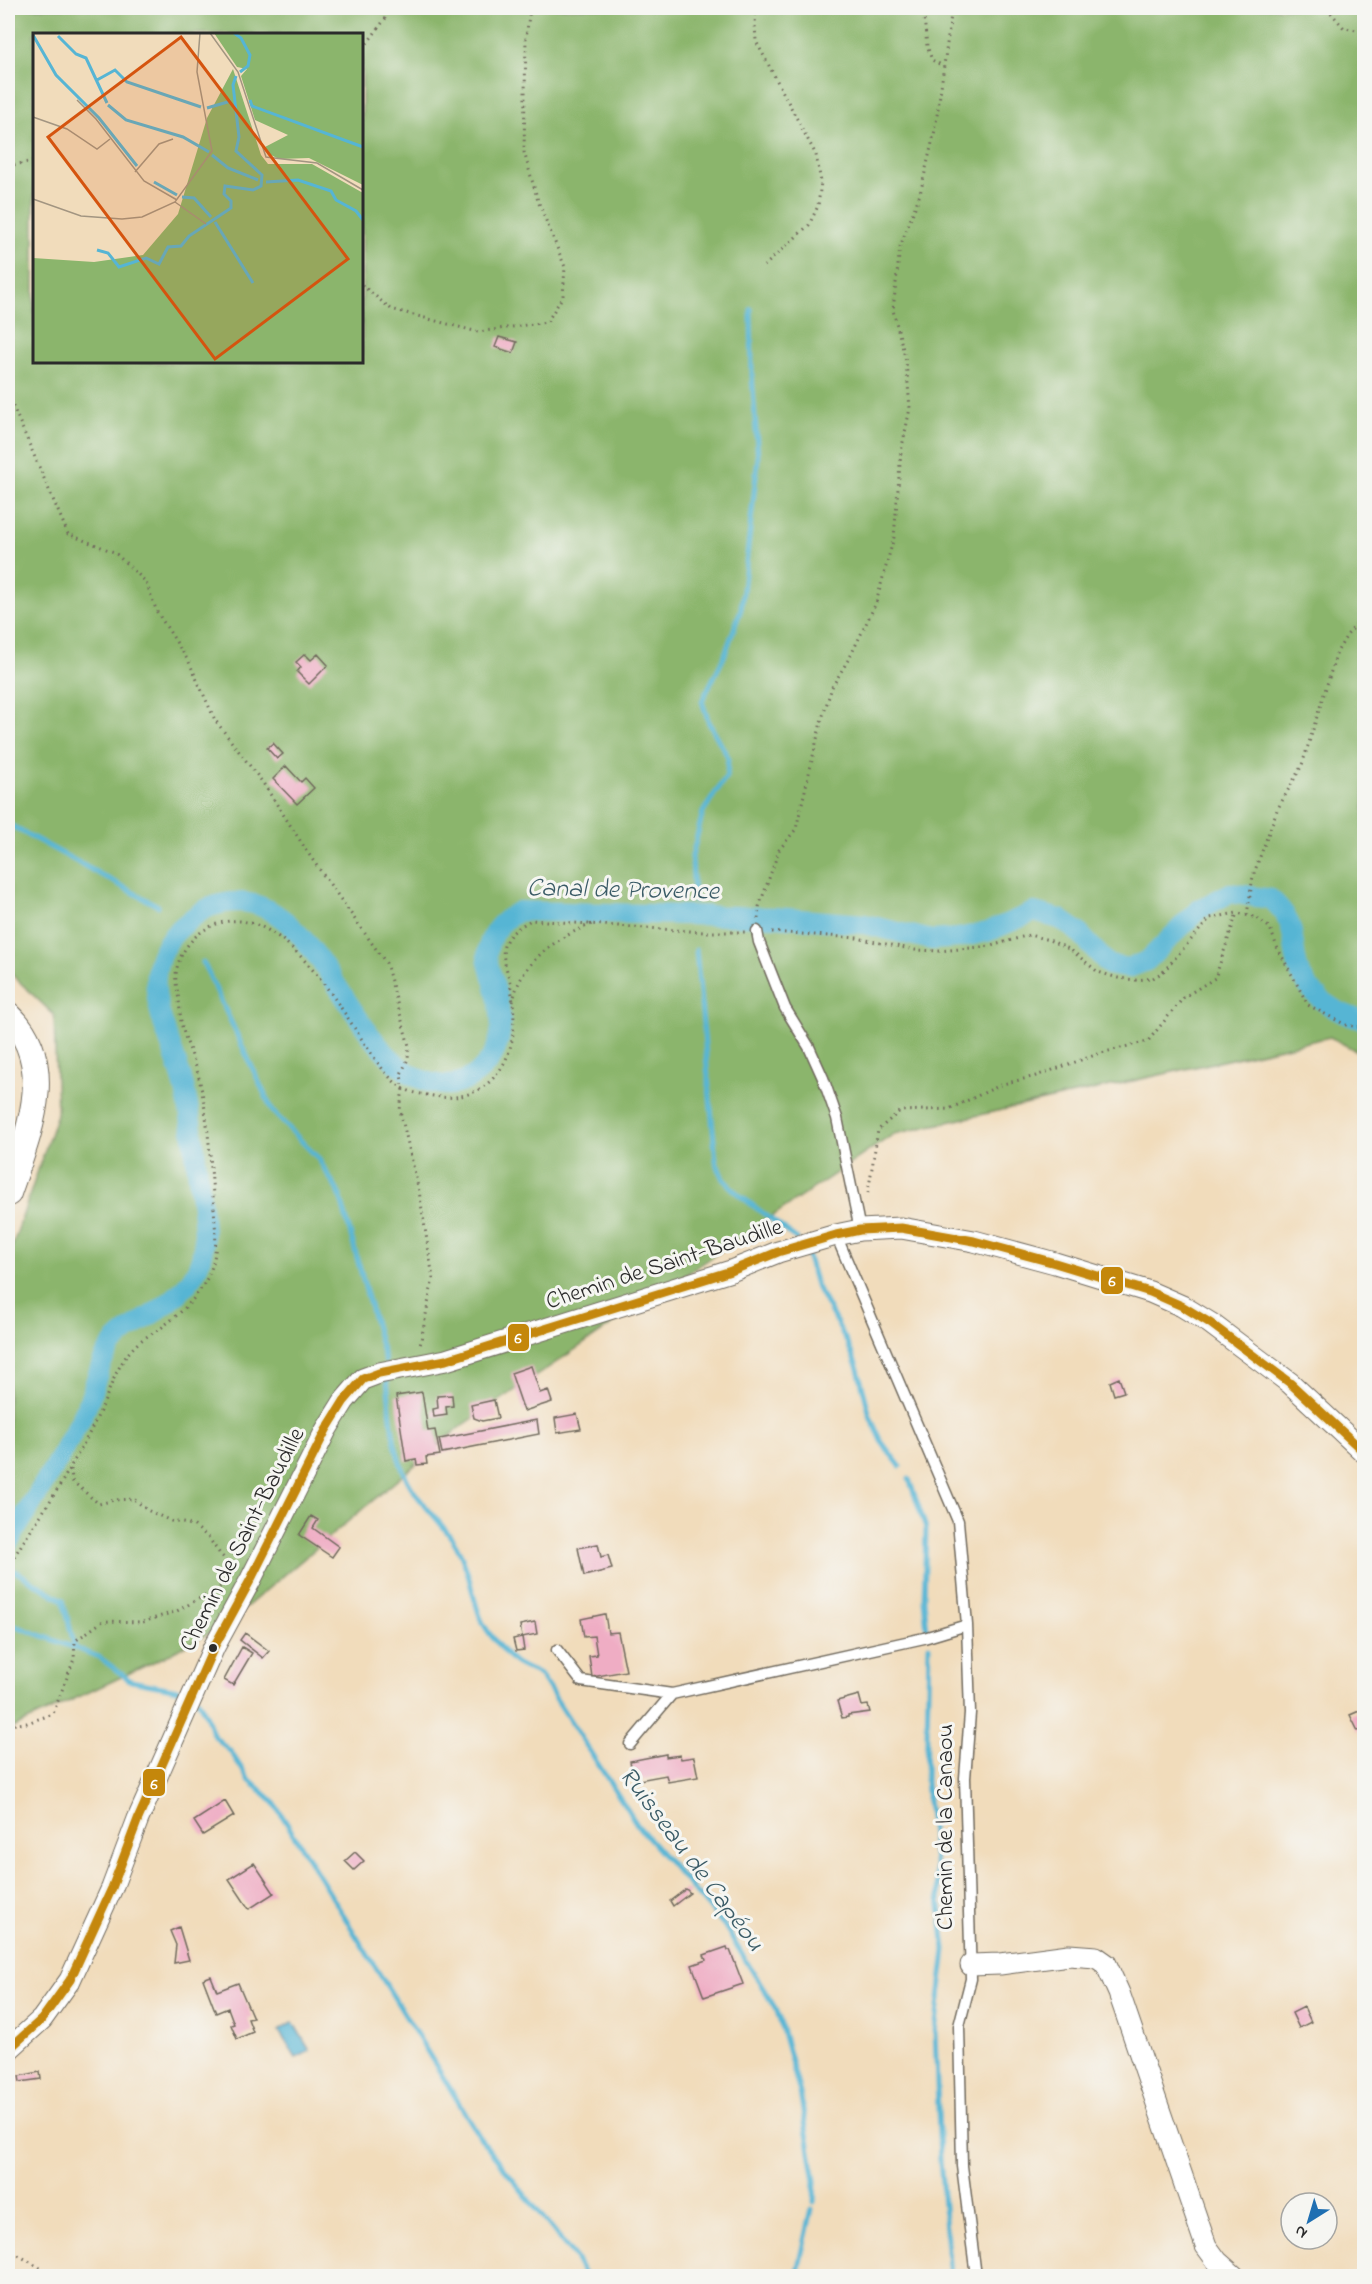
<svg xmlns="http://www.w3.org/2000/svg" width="1372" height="2284" font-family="'Indie Flower',sans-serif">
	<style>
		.forest { fill: #8bb56c; stroke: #5b704c; stroke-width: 1.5; fill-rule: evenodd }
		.water { fill: #56b5d4; stroke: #407080; stroke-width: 1.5 }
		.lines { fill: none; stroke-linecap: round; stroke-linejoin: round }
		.stream { stroke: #56b5d4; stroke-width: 5 }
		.canal { stroke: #56b5d4; stroke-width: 20 }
		.building { fill: #efadc4 }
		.service-casing { stroke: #70695d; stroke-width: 13 }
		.minor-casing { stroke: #70695d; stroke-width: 23 }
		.tertiary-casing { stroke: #70695d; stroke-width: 28 }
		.path { stroke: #70695d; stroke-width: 3; stroke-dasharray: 1.5 4.5; stroke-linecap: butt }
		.service { stroke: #fff; stroke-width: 10 }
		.minor { stroke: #fff; stroke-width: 21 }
		.tertiary { stroke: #fff; stroke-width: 26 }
		.bus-1-casing { stroke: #f6f6f2; stroke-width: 14 }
		.bus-1 { stroke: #c4870b; stroke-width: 9 }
		.bus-dot { fill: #2b2b2b; stroke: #f6f6f2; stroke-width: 2 }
		.labels { text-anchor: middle; stroke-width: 6; stroke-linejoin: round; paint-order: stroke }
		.street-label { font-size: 24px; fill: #2b2b2b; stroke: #f6f6f2 }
		.water-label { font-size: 26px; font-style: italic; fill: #3a5b66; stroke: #f6f6f2 }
		.inset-river { fill: none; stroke: #56b5d4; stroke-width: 3 }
		.inset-road { fill: none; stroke: #a29581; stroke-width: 1.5 }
		.view { fill: #d5540f; fill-opacity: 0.15; stroke: #d5540f; stroke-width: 3 }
		.inset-edge { fill: none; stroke: #2b2b2b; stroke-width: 3 }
		.line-badge { stroke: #f6f6f2; stroke-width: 2 }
		.badge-label { font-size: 16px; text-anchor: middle; font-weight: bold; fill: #fff }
	</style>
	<rect width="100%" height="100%" fill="#f6f6f2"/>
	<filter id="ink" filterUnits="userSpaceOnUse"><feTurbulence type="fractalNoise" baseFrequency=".0167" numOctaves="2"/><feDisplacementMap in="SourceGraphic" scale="12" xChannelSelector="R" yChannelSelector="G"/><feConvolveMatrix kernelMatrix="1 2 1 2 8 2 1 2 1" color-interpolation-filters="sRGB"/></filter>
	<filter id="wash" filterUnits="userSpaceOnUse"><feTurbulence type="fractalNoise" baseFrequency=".008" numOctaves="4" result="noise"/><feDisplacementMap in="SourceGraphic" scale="24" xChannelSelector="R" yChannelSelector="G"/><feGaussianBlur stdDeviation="1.35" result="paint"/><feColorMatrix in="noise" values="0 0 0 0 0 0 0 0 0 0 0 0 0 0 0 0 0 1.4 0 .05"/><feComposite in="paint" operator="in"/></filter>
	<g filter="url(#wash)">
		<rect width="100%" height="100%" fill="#f1dcbb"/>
		<path class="forest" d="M8,8H1364V1055L1330,1037L894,1134L459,1428L226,1624L166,1656L8,1730V1259L57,1114L54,1015L8,971ZM34,34H362V362H34Z"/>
		<path class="water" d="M293,2022L310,2051L296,2058L279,2031Z"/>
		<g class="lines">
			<path class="stream" d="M8,824L158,906
				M694,901L692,856L703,812L727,775L728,757L709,723L702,701L724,657L741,609L758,458L752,375L751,309
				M696,950L716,1161L723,1179L738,1194L797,1239
				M203,962L273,1112L318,1158L340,1195L385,1361
				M807,1254L816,1285L847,1342L858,1369L870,1416L881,1441L900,1466
				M387,1379C391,1417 392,1457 413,1490C426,1509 444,1525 456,1545C470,1570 471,1594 481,1619C485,1629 502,1651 511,1659C520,1669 532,1668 542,1677L638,1826L724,1925L777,2011L800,2093L815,2181L814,2202
				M909,1479L926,1528L924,1600L927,1630
				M15,1571L63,1600L75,1648
				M8,1623L99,1657L131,1681L183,1691
				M929,1646L926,1782L945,1950L935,2032L940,2160L950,2276
				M198,1700L207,1717L213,1735L231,1752L249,1780L273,1801L483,2142L575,2258L585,2276
				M797,2276L812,2209"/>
			<path class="canal" d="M8,1543C33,1502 59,1460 82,1417C95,1393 96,1363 115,1342C122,1334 132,1328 141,1322C175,1299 204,1280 204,1235C204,1218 201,1201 199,1184C195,1152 192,1121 185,1090C173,1036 129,977 179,929C189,921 197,912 210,907C324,866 346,1085 449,1085C461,1085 473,1077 482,1069C508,1044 502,1011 493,980C491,973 487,963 487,955C489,933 501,921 519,911L774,917L864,924L932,940L958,938L987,932L1034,912L1060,919L1077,931L1109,965L1128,968L1147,961L1198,910L1230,893L1271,899C1276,904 1283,910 1286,917C1295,930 1293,951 1298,967C1307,995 1337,1015 1364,1020"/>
		</g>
		<g id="blocks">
			<path class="building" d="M499,337L517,342L513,353L495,347Z
				M305,654L311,660L318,654L328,665L309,684L297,672L301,667L296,662Z
				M273,743L283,754L277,759L267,748Z
				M286,766L301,782L305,778L314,788L297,804L273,779Z
				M531,1366L540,1393L548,1390L552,1402L524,1411L511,1373Z
				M1119,1378L1124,1392L1114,1395L1110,1382Z
				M422,1392L428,1431L435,1430L440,1455L426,1457L427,1464L417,1465L416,1459L406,1461L396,1396Z
				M452,1395L453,1406L446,1407L447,1415L434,1417L433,1409L438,1408L437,1396Z
				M494,1400L498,1418L482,1421L474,1418L471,1405Z
				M577,1414L581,1429L557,1433L555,1418Z
				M537,1420L539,1434L442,1453L439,1439Z
				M311,1516L318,1520L313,1528L339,1547L332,1557L299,1535Z
				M598,1544L601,1557L608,1555L612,1569L584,1576L578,1548Z
				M605,1614L608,1633L618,1632L626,1671L592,1677L589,1656L597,1655L594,1636L584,1637L581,1619Z
				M535,1622L537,1634L522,1637L524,1650L516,1651L513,1639L522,1637L520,1625Z
				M245,1633L269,1651L263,1658L240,1640Z
				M242,1647L252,1653L233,1685L224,1680Z
				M859,1695L862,1706L868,1705L870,1712L848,1715V1717L842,1718L837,1701Z
				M1364,1709V1728L1358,1731L1350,1715Z
				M666,1754V1757L680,1755L681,1759L694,1757L698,1777L668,1782L666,1775L634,1781L630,1761Z
				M225,1801L234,1816L203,1835L194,1821Z
				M355,1852L364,1861L354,1870L345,1861Z
				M254,1863L274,1893L249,1909L229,1879Z
				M686,1889L690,1893L673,1906L670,1901Z
				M179,1927L189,1960L174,1963L176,1945L170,1931Z
				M727,1947L728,1950H730L743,1984L704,1997L692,1965L706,1960L704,1955Z
				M211,1976L217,1991L238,1983L253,2018L248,2019L253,2032L237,2039L231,2025L234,2024L228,2008L216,2013L203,1979Z
				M1304,2007L1311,2022L1299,2028L1292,2013Z
				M40,2072L41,2079L20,2082L19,2076Z"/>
		</g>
	</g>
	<g filter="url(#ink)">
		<use href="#blocks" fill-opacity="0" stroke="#70695d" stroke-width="1.5"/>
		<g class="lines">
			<defs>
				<path id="service" d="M757,931L759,942L785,1008L809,1047L823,1078L837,1118L860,1230
					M836,1235L958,1521L967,1625L970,1713L965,1778L971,1979L959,2026L962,2166L976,2276
					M557,1650L581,1681L672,1694L924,1638L967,1625
					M630,1744L672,1694"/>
				<path id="minor" d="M971,1965L1000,1964L1069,1955L1096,1957L1106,1964L1119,1993L1206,2246L1217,2261L1234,2276
					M8,2050L42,2019L70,1980L112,1888L138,1819L214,1647L251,1579L326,1430L344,1401L363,1379L379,1373L446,1360L731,1271L778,1252L836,1235L860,1230L901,1228L974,1241L1055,1263L1150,1292L1182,1306L1210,1323L1290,1383L1364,1452"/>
				<path id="tertiary" d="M8,1015C60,1064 27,1137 8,1193"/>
			</defs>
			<use href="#service" class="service-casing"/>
			<use href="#minor" class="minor-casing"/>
			<use href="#tertiary" class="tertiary-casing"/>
			<path class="path" d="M756,8L755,24L756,41L816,155L821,182L818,206L809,225L762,268
				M923,8L927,46L932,60L943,66
				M1327,8L1344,28L1364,31
				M362,46L366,45L388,15L390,8
				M8,166L34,161
				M362,285L391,309L478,332L547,322L563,296L565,267L538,201L524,152L526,38L530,8
				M8,395L68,534L114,552L146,582L157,612L189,662L215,720L263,783L312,859L386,963L409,1046L408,1059L401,1074L403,1088L400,1110L419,1191L433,1278L420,1346
				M1247,915L1253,876L1277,810L1302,765L1337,652L1347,635L1364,616
				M758,919L759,907L779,850L796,829L821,722L832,687L851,655L876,603L894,537L901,452L910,408L906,361L893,310L900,247L920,194L935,130L952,8
				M772,932L857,938L915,950L939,951L991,946L1029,935L1049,940L1071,950L1098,972L1118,978L1136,980L1153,978L1163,972L1210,918L1237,913L1257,918L1270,928L1277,947L1308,1005L1346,1025L1364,1028
				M513,1002C519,963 557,937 592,924
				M868,1193L878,1130L900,1111L949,1109L1003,1084L1036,1076L1101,1053L1148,1041L1184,997L1215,978L1237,913
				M71,1469L72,1481L99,1504L114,1500L134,1499L147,1510L171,1521L193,1525L208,1537L220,1554L235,1569
				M8,1567C28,1532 53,1500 72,1464C83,1446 93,1427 102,1407C111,1387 118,1362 135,1346C143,1337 157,1332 166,1324C189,1307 212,1282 215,1252C217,1234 214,1213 213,1195C210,1155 208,1114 198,1074C194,1058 186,1043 182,1026C180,1018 180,1009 179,1001C178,992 175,984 176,975C177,957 190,938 206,929C275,889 338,1005 369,1050C378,1063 389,1080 403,1088C412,1094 429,1095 440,1097C456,1099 476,1094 488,1083C517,1059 517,1018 510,983C508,971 501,957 504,946C508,933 521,926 531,920L704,932H745
				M8,1725L27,1723L53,1714L74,1659L75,1641L103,1621L143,1622L177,1611L225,1584
				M8,2249L54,2276"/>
			<use href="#service" class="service"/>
			<use href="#minor" class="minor"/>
			<use href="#tertiary" class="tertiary"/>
			<defs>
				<path id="bus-1" d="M8,2050L42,2019L70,1980L112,1888L138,1819L214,1647L251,1579L326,1430L344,1401L363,1379L379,1373L446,1360L731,1271L778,1252L836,1235L860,1230L901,1228L974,1241L1055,1263L1150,1292L1182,1306L1210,1323L1290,1383L1364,1452"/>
			</defs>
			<use href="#bus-1" class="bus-1-casing"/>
			<use href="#bus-1" class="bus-1"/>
		</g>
	</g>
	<circle class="bus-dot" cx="213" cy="1648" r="5"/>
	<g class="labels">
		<g class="street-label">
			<text transform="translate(664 1263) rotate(-18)" y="8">Chemin de Saint-Baudille</text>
			<text transform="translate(241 1539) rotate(-63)" y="8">Chemin de Saint-Baudille</text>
			<text transform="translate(944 1827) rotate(-90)" y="8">Chemin de la Canaou</text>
		</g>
		<g class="water-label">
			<text transform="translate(623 888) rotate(1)" y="9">Canal de Provence</text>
			<text transform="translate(693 1858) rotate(53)" y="9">Ruisseau de Capéou</text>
		</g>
	</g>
	<g transform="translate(33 33)">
		<rect width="330" height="330" fill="#f1dcbb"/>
		<path d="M181,0H330V152L276,125L246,126L234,120L232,114L255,102L222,87L208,43L214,36L204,34ZM200,36L228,122L235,131H279L330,160V330H0V225L61,229L110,222L145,181L174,85Z" fill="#8bb56c"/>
		<path class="inset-river" d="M201,0L208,5L217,22L215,33L207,39M0,2L23,42L66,85L104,133M25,3L43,21L53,25L74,70M64,47L82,37L94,49L168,74M217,67L219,73L330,114M75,72L93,87L150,104L176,119M174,75L198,68M179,122L195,135L225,147M121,149L144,162M233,149L265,147L298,158L303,167L323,178L330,187M149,164L161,165L178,184M182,189L220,250M64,217L75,220L86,234L113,225L126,231L135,214L148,213L156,203L198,175V168L191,161L192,153L220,157L228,153L229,142L203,118L206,104L200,52L203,43"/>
		<path class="inset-road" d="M177,0L205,39L233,124L284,130L330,157M44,67L63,86L111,148L144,167M0,84L34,96L64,116L77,106M102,139L126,111L140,106M0,166L48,183L89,186L109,184L142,169L179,118L164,39L167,0M142,169L173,191"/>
		<path class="view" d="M148,4L315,226L182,326L15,104Z"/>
		<rect width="330" height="330" class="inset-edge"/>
	</g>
	<g class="line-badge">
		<rect x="1100" y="1266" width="24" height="29" rx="6" fill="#c4870b"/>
		<rect x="507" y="1323" width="23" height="29" rx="6" fill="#c4870b"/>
		<rect x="142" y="1768" width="24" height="29" rx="6" fill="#c4870b"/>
	</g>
	<g class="badge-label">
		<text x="1112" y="1286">6</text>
		<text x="518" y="1343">6</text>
		<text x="154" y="1789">6</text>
	</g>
	<rect width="1372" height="2284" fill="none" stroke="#f6f6f2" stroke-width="30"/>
	<g transform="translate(1309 2221) rotate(217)"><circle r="28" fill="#f6f6f2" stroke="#a5a5a2" stroke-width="1.5"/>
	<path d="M0-4.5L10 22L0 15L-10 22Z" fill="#1f6fb2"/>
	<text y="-9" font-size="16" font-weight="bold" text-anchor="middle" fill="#2b2b2b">N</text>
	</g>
</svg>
